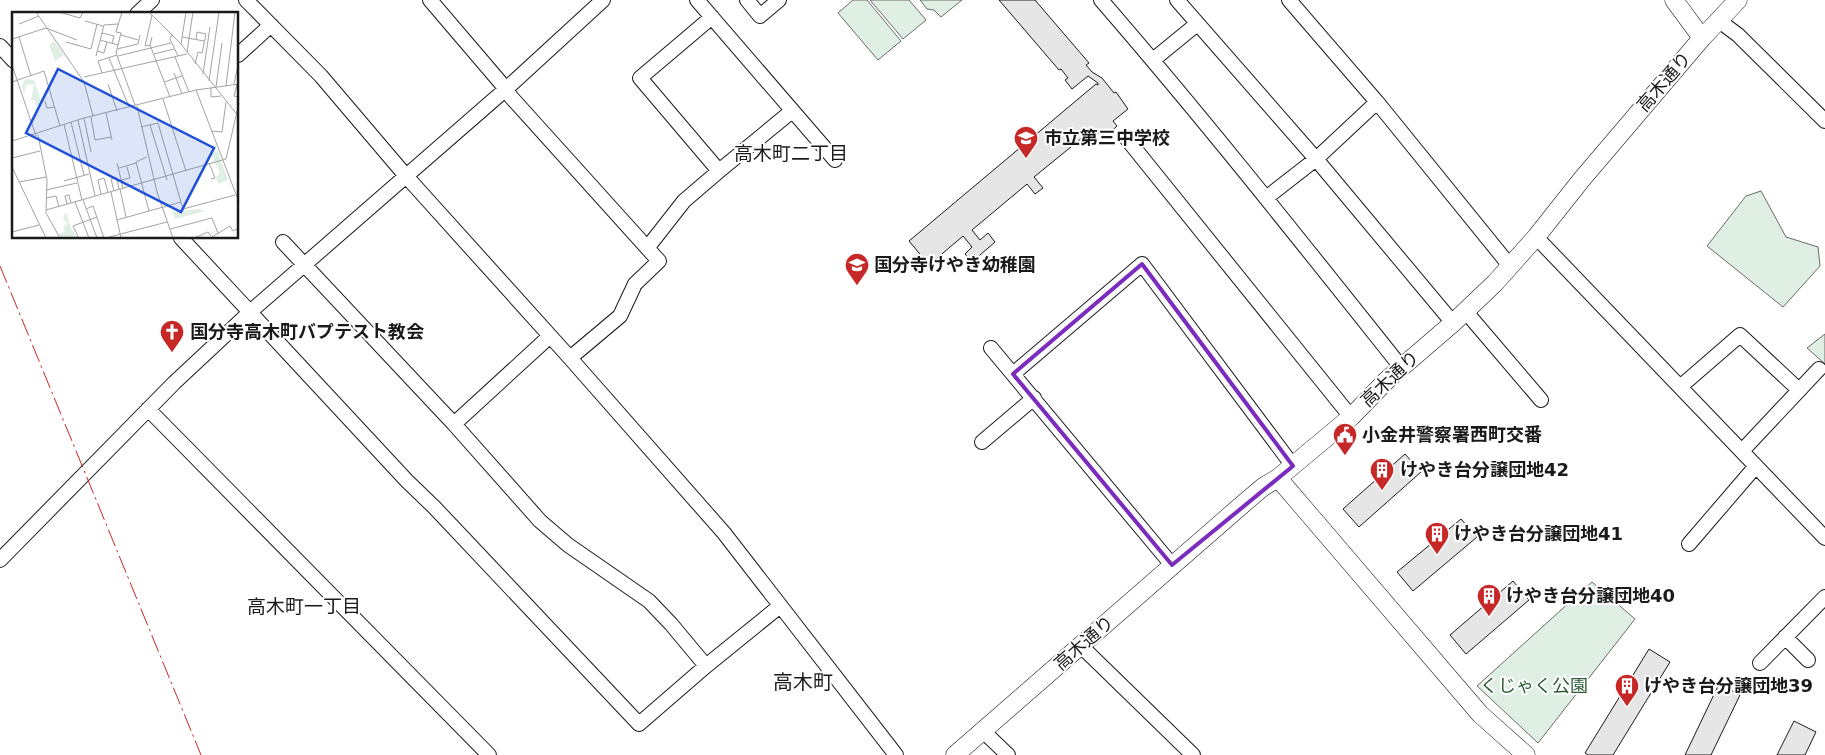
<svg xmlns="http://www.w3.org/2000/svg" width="1825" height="755" font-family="'DejaVu Sans','Noto Sans JP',sans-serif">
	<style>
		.green { fill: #e0efe3; stroke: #6a6a6a }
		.building { fill: #e6e6e6; stroke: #1a1a1a }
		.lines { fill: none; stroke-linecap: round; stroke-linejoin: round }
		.minor-casing { stroke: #1a1a1a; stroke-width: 16 }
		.tertiary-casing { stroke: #1a1a1a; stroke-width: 19 }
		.minor { stroke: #fff; stroke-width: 14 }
		.tertiary { stroke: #fff; stroke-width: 18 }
		.power { stroke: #c62828; stroke-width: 1; stroke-dasharray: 18 4 2.5 4; stroke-linecap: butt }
		.marked { fill: none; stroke: #7b2cbf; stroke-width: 4; stroke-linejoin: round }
		.labels { text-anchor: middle; stroke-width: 4; stroke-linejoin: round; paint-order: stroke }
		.street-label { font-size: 18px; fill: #1a1a1a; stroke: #fff }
		.poi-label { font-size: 18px; font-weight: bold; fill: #1a1a1a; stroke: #fff; text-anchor: start }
		.park-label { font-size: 18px; fill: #2b5a34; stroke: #fff }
		.neighbourhood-label { font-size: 19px; fill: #1a1a1a; stroke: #fff }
		.quarter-label { font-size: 20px; fill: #1a1a1a; stroke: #fff }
		.inset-road { fill: none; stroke: #a3a3a3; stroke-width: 1 }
		.view { fill: #1d4ed8; fill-opacity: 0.15; stroke: #1d4ed8; stroke-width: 2.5 }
		.inset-edge { fill: none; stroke: #1a1a1a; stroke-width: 2.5 }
	</style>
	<rect width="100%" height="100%" fill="#fff"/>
	<path class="green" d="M853,0H867L901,41L878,60L838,13Z
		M870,0H909L926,20L903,39Z
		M920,0H962L941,17L934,10L927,9Z
		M1761,191L1786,237L1818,247L1820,266L1783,307L1707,246L1746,196Z
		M1825,334V364L1807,348Z
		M1592,582L1635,619L1538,743L1477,686Z"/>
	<path class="building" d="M999,0H1035L1089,63L1086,65L1092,72L1102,78L1114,93L1116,92L1128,109L1113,121L1117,126L1106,136L1102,131L1098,134L1093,129L1034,177L1043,188L1035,194L1027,184L972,230L980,240L988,233L995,242L972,262L965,254L972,247L963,236L929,265L909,241L1096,84L1098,85V83L1088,76L1072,89L1065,80L1068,78L1061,69L1059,70Z
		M1405,454L1421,472L1359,527L1343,509Z
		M1461,519L1477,537L1413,591L1397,572Z
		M1513,581L1529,600L1466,654L1450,635Z
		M1649,649L1670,662L1613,755H1588L1585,753Z
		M1719,684L1740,695L1711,755H1685Z
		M1794,721L1816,732L1805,755H1777Z"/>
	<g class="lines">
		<defs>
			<path id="minor" d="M246,0L321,76L406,176L570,358L724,533L896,755
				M430,0L506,89L511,97L659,261L635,284L620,316L570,358
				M697,0L835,160
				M747,0L760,16L779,0
				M1101,0C1205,120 1303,244 1401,367
				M1177,0L1316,159L1453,323
				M1289,0L1377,102L1510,266
				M137,14L152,0
				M712,17L640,78L719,171
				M1718,20L1738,35L1825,121
				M0,46L14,61
				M238,55L271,25
				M1153,60L1197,24
				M1127,139L1351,417
				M1266,198L1316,159L1377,102
				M1536,237L1825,538
				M181,238L407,481L434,507L639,724L706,666L780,606
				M283,242L454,424L540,521L568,545L649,601L671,624L706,666
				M648,247L684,201L719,171L792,111
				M1466,312L1541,400
				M991,348L1172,565
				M1013,374L1142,264L1293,466
				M1680,387L1740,335L1799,390
				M148,409L489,755
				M454,424L550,336
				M982,442L1034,398
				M1742,451L1819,369
				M1689,544L1756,466
				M0,560L174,383L250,312L506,89L603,0
				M1785,637L1808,660
				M1081,646L1193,755
				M1760,663L1825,597
				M983,731L1008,755"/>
			<path id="tertiary" d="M1674,0L1702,38
				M1278,478L1480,714L1526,755
				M955,755L1243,504L1263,487L1278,478L1351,417L1388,379L1453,323L1495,283L1536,237L1582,179L1702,38L1738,0"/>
		</defs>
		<use href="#minor" class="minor-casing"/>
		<use href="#tertiary" class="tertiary-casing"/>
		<use href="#minor" class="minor"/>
		<use href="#tertiary" class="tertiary"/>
		<path class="power" d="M0,266L201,755"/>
	</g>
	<path class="marked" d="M1142,264L1293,466L1172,565L1013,374Z"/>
	<defs>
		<symbol id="school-pin" viewBox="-11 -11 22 30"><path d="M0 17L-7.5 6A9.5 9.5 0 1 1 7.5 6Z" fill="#c62828" stroke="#fff"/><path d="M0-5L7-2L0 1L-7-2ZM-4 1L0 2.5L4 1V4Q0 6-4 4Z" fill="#fff"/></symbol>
		<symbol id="church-pin" viewBox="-11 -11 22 30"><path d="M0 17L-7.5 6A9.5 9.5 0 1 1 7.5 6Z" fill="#c62828" stroke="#fff"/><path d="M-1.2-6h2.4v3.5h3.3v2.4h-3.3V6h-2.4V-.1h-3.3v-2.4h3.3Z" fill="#fff"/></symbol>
		<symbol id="civic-pin" viewBox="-11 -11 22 30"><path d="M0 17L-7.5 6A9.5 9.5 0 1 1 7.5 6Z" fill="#c62828" stroke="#fff"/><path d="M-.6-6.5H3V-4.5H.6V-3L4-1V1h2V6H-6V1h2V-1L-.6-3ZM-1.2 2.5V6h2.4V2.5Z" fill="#fff"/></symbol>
		<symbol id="building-pin" viewBox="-11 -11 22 30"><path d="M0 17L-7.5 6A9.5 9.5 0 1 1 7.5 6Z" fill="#c62828" stroke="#fff"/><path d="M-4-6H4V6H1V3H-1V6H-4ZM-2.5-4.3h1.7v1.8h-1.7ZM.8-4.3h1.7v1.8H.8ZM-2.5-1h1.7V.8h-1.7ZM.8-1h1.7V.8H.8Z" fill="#fff"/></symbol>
	</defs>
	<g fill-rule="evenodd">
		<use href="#school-pin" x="1012" y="124" width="28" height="38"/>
		<use href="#school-pin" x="843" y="251" width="28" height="38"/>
		<use href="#church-pin" x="158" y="318" width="28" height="38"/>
		<use href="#civic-pin" x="1331" y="421" width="28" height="38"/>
		<use href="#building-pin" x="1368" y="456" width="28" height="38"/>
		<use href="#building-pin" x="1423" y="520" width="28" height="38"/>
		<use href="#building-pin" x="1475" y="582" width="28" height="38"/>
		<use href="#building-pin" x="1613" y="672" width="28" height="38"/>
	</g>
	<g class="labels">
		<g class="street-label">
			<text transform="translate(1664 82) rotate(-49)" y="6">高木通り</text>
			<text transform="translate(1390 379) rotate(-43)" y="6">高木通り</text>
			<text transform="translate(1084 643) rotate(-41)" y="6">高木通り</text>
		</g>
		<g class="poi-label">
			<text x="1044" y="144">市立第三中学校</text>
			<text x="874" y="271">国分寺けやき幼稚園</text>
			<text x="190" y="338">国分寺高木町バプテスト教会</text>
			<text x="1362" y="441">小金井警察署西町交番</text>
			<text x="1400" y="476">けやき台分譲団地42</text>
			<text x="1454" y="540">けやき台分譲団地41</text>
			<text x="1506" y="602">けやき台分譲団地40</text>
			<text x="1644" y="692">けやき台分譲団地39</text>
		</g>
		<g class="park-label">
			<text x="1534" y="692">くじゃく公園</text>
		</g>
		<g class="neighbourhood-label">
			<text x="791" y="160">高木町二丁目</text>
			<text x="304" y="613">高木町一丁目</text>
		</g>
		<g class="quarter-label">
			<text x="803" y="689">高木町</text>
		</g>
	</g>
	<g transform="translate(12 12)">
		<rect width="226" height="226" fill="#fff"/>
		<path d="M42,29L52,43L43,49L37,33ZM13,67L22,68L30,92L24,94L23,89L19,88L22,72L14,73L12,82L10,75ZM205,138L216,168L206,172L204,165L208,161L199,142ZM187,197L193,199L163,207L160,200ZM54,200L59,216L66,226H49L47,222L53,220L51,215L56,212L51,206Z" fill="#e0efe3"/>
		<path class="inset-road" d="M24,0L72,70L81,104M47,0L68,6L71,0M110,0L104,20L109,21L104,41L123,93M137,0L169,32L227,105M73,9L91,14M7,12L27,4M90,21L102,24L100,31M160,22L158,27L166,44M109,23L126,28M7,25L19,64M140,25L138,33L158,85M170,25L192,29M0,27L34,16L65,28M88,28L106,33M54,30L79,37L85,12M169,32L174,0M138,33L133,34L140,3M105,37L126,32L128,23M85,39L92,41L95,30M175,40L181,0M142,42L162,37M84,44L92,13L106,12M106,44L159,31M163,45L177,80M97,46L117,95M183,52L186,40L190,41L194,22L185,20L184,28M0,53L24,124M90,61L86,49L105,43M162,61L170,82M191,62L198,15M72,65L175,42M197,69L207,0M0,70L32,59L48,114M152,70L170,64M96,72L105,99M222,72L227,49M225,72L222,84L227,85M214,74L223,0M204,75L210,31M199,76V85L209,84M184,78L227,190M151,87L174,159M33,89L35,96L43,95M125,94L145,180L161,226M94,101L100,128M79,105L83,128L99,125M72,106L79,140M66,108L83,184M59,110L72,163M52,112L70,188M138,113L155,168M129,115L146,111L171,197L223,183M199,119L210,120L214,90M26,123L35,168L34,201L48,226M0,129L72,106L184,78L227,72M135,145L124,150L137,199M0,146L28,139M105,151L111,176M197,151L203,166L199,167M0,155L34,226M107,156L124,151M109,168L118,166L115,155M52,169L77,162M7,170L34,165M108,177L114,205M34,178L65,171M102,179L99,167L105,166L107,177M99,180L109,226M89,182L86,168L92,166L96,180M34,186L44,184L47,195M71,188L85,226M63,190L77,226M55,192L53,184L57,183L59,191M74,197L81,194L92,226M34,198L214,147L227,91M105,208L169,190M158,217L200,206L206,221M0,220L27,213M97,225L155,210M200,225L218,214L221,219L227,216M67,226L61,214L85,205M182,226L196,220L199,224"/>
		<path class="view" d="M46,57L202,136L169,200L14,121Z"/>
		<rect width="226" height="226" class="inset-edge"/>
	</g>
</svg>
